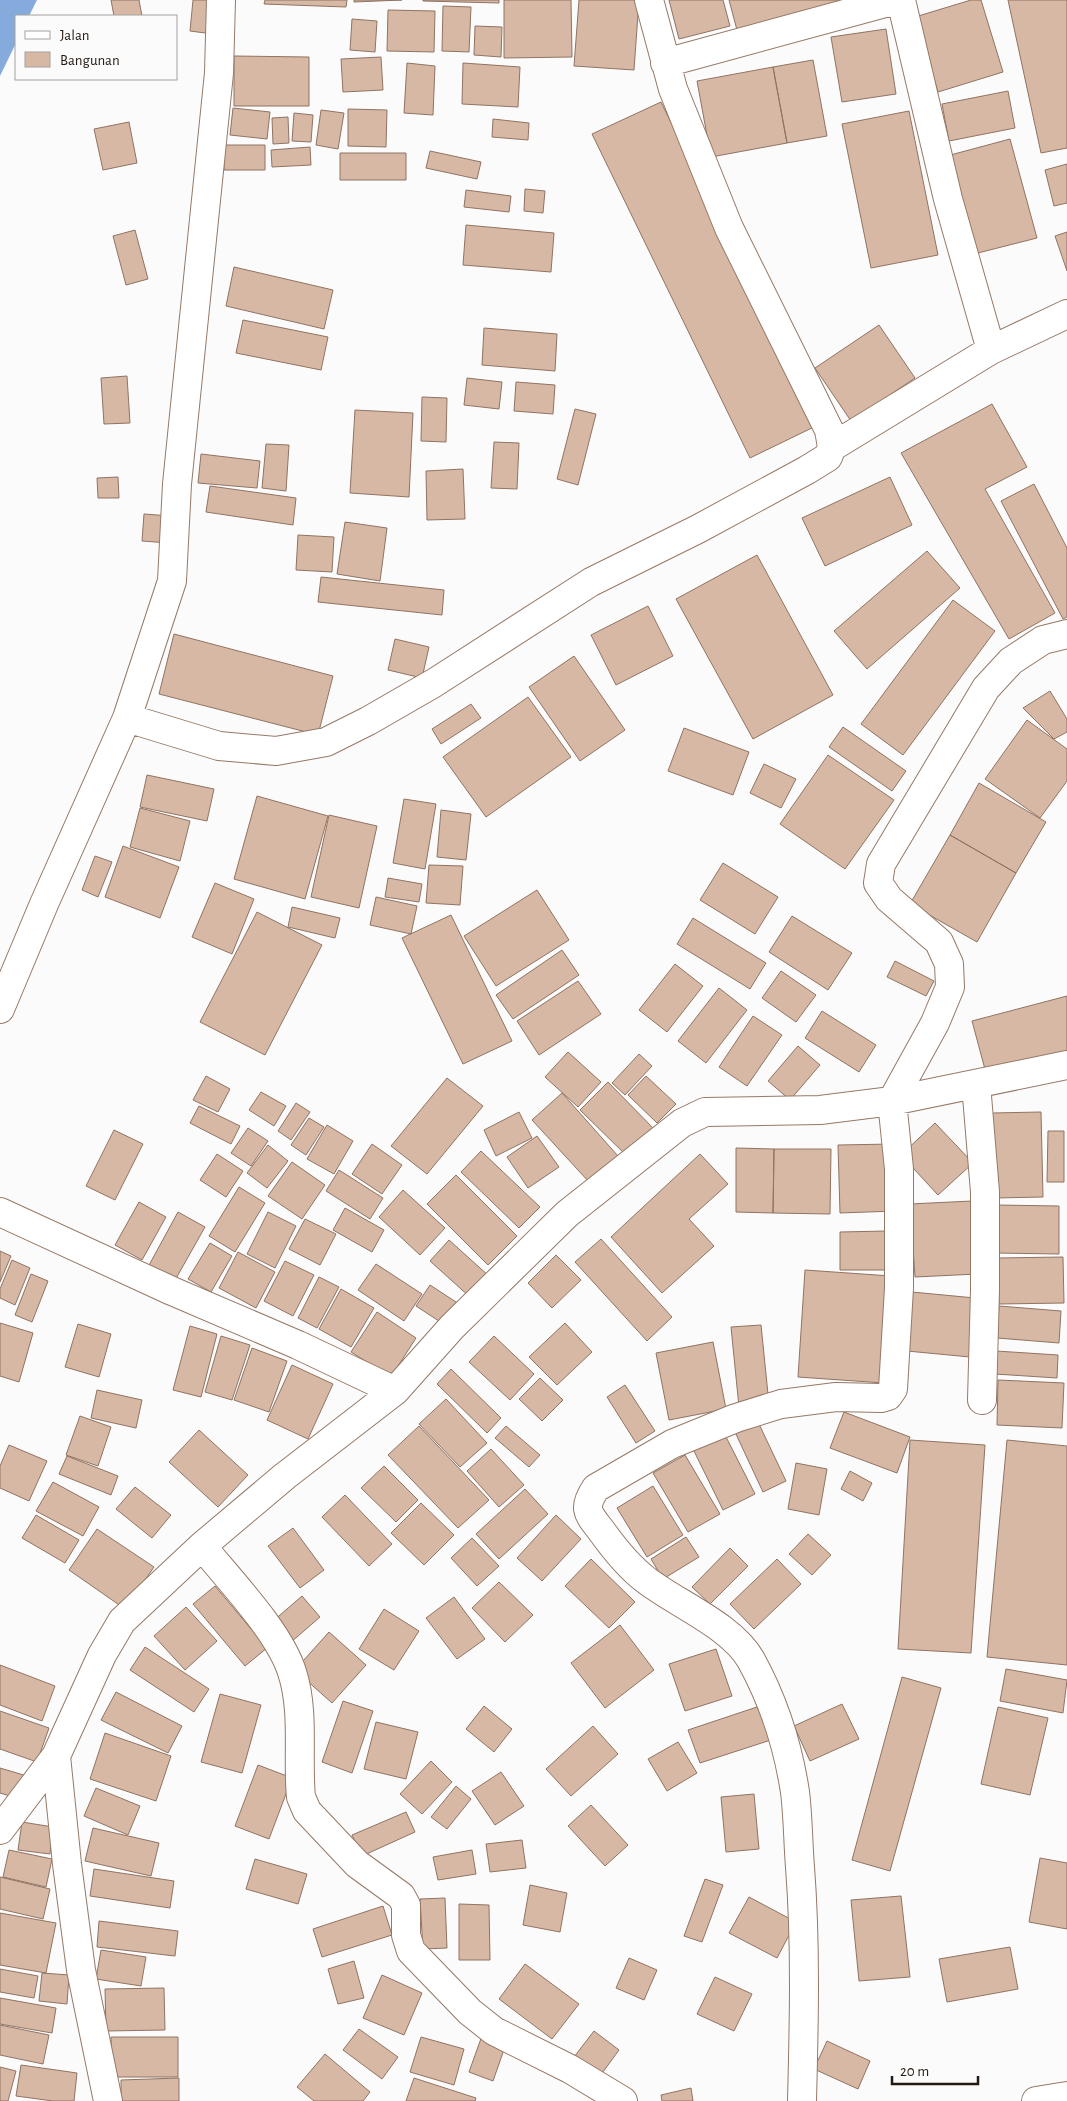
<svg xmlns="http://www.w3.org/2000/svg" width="1067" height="2101" font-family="'Alegreya Sans',sans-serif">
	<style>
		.water { fill: #85abdc }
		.building { fill: #d7b8a5; stroke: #907362 }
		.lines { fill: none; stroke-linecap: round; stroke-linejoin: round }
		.minor-casing { stroke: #957967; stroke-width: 30 }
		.minor { stroke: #fff; stroke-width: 28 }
	</style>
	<rect width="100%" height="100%" fill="#fbfbfb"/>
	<path class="water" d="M0,0H37L29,16H16V43L0,76Z"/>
	<path class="building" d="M111,0H139L142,16H114Z
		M193,0H216L213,34L190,31Z
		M265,0H347L346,7L264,4Z
		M354,0H402L354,2Z
		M423,0H499V3L423,1Z
		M504,0H571L572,57L504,58Z
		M579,0H639L634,70L574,66Z
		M669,0H723L730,26L679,39Z
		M729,0H849L737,30Z
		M971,0H981L1003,72L938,92L915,17Z
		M1008,0H1067V148L1041,153Z
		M443,6L471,7L469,52L442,51Z
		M388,10L435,11L434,52L387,51Z
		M352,19L377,21L375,52L350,50Z
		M475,26L502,27L501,57L474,55Z
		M886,29L896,94L842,102L831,37Z
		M234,56L309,57V106H234Z
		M381,57L383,90L343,92L341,59Z
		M813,60L827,136L787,143L773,67Z
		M407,63L435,66L433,115L404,113Z
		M463,63L520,67L518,107L462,104Z
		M773,67L787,143L711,157L697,81Z
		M1008,91L1015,128L949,141L942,104Z
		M661,102L818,425L750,458L592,134Z
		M233,108L270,112L267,139L230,135Z
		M348,109L387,110L386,147L348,146Z
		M321,110L344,113L338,149L316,145Z
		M909,111L938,255L871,268L842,124Z
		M294,113L313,115L311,142L292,141Z
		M288,117L289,143L273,144L272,118Z
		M493,119L529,123L528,140L492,137Z
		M129,122L137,163L103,170L94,129Z
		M1010,139L1037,238L970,255L943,157Z
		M224,145H265V170H224Z
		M310,147L311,165L272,167L271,150Z
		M430,151L481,162L477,179L426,168Z
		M340,153H406V180H340Z
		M1067,164V203L1054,206L1045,170Z
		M525,189L545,191L543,213L524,211Z
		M466,190L511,196L509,212L464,207Z
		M466,225L554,233L551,272L463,265Z
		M135,230L148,279L126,285L113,236Z
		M1067,232V271L1055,236Z
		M234,267L333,290L324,329L226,306Z
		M243,320L328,337L321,370L236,353Z
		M879,325L915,378L851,421L815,368Z
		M484,328L557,334L555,371L482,365Z
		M127,376L130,423L104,424L101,378Z
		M467,378L502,382L499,409L464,405Z
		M516,382L555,385L553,414L514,411Z
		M422,397L447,398L446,442L421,441Z
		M992,404L1027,467L985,489L1055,613L1009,639L901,453Z
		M575,409L596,414L578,485L557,479Z
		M355,410L413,413L409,497L350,493Z
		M494,442L519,443L517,489L491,488Z
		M266,444L289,445L286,491L262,488Z
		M201,454L260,461L257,488L198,483Z
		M463,469L465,519L427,520L426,471Z
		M118,477L119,498H98L97,478Z
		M890,477L912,525L825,566L802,518Z
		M1034,484L1067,548V617L1063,619L1001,501Z
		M210,486L296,498L293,525L206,512Z
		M144,514L171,516L169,543L142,541Z
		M345,522L387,528L380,581L337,574Z
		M298,535L334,537L332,572L296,570Z
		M927,551L960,588L867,669L834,631Z
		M757,555L833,695L753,739L676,599Z
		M321,577L444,590L442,615L318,602Z
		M953,600L995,631L903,755L861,724Z
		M648,606L673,656L616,685L591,635Z
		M174,634L333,676L318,735L159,694Z
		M395,639L429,647L422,678L388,670Z
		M574,656L625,730L580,761L529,687Z
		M1050,691L1067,719V732L1054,739L1023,708Z
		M528,697L571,757L486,817L443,757Z
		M471,704L481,718L441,744L432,729Z
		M1027,720L1067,749V781L1040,818L985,779Z
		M843,727L906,771L892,791L829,747Z
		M684,728L749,752L733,795L668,771Z
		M828,755L894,800L845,869L780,824Z
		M764,764L796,779L781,808L750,793Z
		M147,775L214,789L207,821L140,807Z
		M979,783L1046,822L1016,873L950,835Z
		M257,796L328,816L305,899L234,879Z
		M404,799L436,804L425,869L393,863Z
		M140,808L190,821L180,861L130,847Z
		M441,810L471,814L466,860L437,857Z
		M329,815L377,826L359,908L311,897Z
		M950,835L1016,873L977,942L910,904Z
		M123,846L179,867L160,918L105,897Z
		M95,856L112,862L98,897L82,890Z
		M723,863L778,897L755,934L700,900Z
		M429,865L463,866L460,905L426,903Z
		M388,878L422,884L419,902L385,897Z
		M215,883L254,899L232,954L192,937Z
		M537,890L569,940L496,986L464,936Z
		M376,897L417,906L411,934L370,925Z
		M292,907L340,918L335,938L288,927Z
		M257,912L322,945L265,1055L200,1022Z
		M451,915L512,1041L463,1064L402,938Z
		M792,916L852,953L828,990L769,952Z
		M693,918L766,963L750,989L677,944Z
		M562,950L579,975L513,1019L496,995Z
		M895,961L934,981L926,996L887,977Z
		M675,964L703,986L667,1032L639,1010Z
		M781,971L816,995L796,1022L762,998Z
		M578,981L601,1014L539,1055L517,1021Z
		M719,988L747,1010L706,1063L678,1041Z
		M1067,996V1052L986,1073L972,1021Z
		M822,1011L876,1045L859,1072L805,1038Z
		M753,1016L782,1035L747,1086L719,1067Z
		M798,1046L820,1065L790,1100L768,1081Z
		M568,1052L601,1082L578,1107L545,1077Z
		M639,1054L652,1066L625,1095L612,1083Z
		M206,1076L230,1089L218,1112L193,1100Z
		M646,1076L676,1104L657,1123L628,1095Z
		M447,1078L483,1106L427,1174L391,1146Z
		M608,1082L655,1130L628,1157L580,1110Z
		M261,1092L286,1106L274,1126L249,1110Z
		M562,1093L618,1156L589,1182L532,1120Z
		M296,1103L310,1112L291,1140L278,1131Z
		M199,1106L240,1126L231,1144L190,1123Z
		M519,1112L532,1138L496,1156L484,1130Z
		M1041,1112L1043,1197L995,1198L992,1113Z
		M309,1118L324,1127L306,1155L291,1145Z
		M935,1123L973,1163L938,1195L901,1155Z
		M327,1125L353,1141L334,1174L307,1159Z
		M248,1128L268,1141L251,1166L231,1153Z
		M114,1130L143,1144L115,1200L86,1186Z
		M1048,1131H1064V1182H1047Z
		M537,1136L559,1167L528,1188L507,1157Z
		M372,1144L402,1165L382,1194L352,1174Z
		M892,1144L895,1211L840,1213L838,1145Z
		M268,1145L288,1161L267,1188L247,1173Z
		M736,1148L774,1149L773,1213L736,1212Z
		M774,1149H831L830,1214L773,1213Z
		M481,1151L540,1207L519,1228L461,1172Z
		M217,1154L243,1171L226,1197L200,1180Z
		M700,1154L728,1184L689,1219L714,1246L662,1293L611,1237Z
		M292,1162L325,1185L302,1219L268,1196Z
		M339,1170L383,1198L370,1219L326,1191Z
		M456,1175L517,1236L488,1265L427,1204Z
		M239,1187L265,1203L235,1252L209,1236Z
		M403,1190L445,1228L420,1255L379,1217Z
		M972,1201L977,1274L915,1277L910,1204Z
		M139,1202L166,1217L142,1260L115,1245Z
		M996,1205L1059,1206V1254L996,1253Z
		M345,1208L384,1230L372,1252L333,1230Z
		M178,1212L205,1227L174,1282L148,1267Z
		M268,1212L296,1226L275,1268L247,1254Z
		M305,1219L336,1234L320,1265L289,1249Z
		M887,1231V1270H840V1232Z
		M601,1239L672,1317L647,1341L575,1262Z
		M449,1240L490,1277L471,1298L430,1261Z
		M210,1243L232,1256L211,1292L188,1279Z
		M0,1251L11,1256L0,1282Z
		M238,1252L275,1272L256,1308L219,1288Z
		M556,1255L581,1280L552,1308L528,1283Z
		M1063,1257L1064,1303L999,1304L998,1258Z
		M12,1260L30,1268L15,1305L0,1298V1289Z
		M285,1261L314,1275L293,1316L264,1301Z
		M376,1264L422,1294L404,1321L358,1290Z
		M805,1270L891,1276L884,1383L798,1377Z
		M31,1274L48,1281L32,1322L15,1315Z
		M319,1277L339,1287L317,1328L298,1318Z
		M430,1285L459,1304L445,1325L416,1306Z
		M341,1289L374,1308L351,1347L319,1329Z
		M912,1292L975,1298L970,1357L907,1351Z
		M999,1306L1061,1311L1059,1343L997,1338Z
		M377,1312L416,1338L391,1377L351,1352Z
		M0,1323L33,1333L19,1382L0,1376Z
		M565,1323L592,1352L557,1385L529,1357Z
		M78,1324L111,1334L99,1377L65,1367Z
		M761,1325L769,1404L739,1407L731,1327Z
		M190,1326L217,1334L201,1397L173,1390Z
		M221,1336L250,1345L232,1400L205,1392Z
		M494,1336L534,1374L510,1400L469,1362Z
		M713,1342L726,1409L669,1420L656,1353Z
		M252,1348L287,1361L269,1412L234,1400Z
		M996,1351L1058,1355L1057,1378L995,1374Z
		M292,1365L333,1384L308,1439L267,1420Z
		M451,1369L501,1418L487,1433L437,1384Z
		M540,1378L563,1400L542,1421L519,1399Z
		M998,1380L1064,1383L1062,1428L997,1425Z
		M625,1385L655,1431L636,1443L607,1397Z
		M97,1390L142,1400L136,1428L91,1418Z
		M446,1399L487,1443L460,1467L419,1424Z
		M844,1412L910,1437L897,1473L830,1448Z
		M80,1416L111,1427L98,1466L66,1455Z
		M758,1422L786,1481L763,1492L735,1432Z
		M419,1426L489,1500L458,1528L388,1455Z
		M506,1426L540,1455L529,1467L495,1438Z
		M199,1430L248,1475L218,1507L169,1462Z
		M724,1433L755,1494L723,1510L693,1449Z
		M910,1440L985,1445L971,1653L898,1649Z
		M1007,1440L1067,1446V1665L987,1657Z
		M9,1445L47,1461L29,1501L0,1488V1466Z
		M491,1449L524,1485L499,1507L467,1471Z
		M685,1455L720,1514L688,1532L653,1473Z
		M67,1456L118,1476L111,1495L59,1474Z
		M796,1463L827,1469L819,1515L788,1509Z
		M384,1466L418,1500L396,1522L361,1488Z
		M850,1471L872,1483L863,1501L841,1489Z
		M53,1482L99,1507L83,1536L36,1511Z
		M653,1486L683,1535L647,1557L617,1508Z
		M135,1487L171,1515L152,1538L116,1509Z
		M525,1489L548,1514L499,1559L476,1534Z
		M345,1495L392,1544L369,1566L322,1517Z
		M421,1503L454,1535L424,1565L391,1533Z
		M36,1515L79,1540L65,1563L22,1538Z
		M556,1515L581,1539L542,1581L517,1558Z
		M293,1528L324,1570L300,1588L268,1546Z
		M97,1529L154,1567L125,1609L69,1570Z
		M808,1534L831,1555L812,1575L789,1554Z
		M686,1537L699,1557L663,1579L651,1559Z
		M472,1538L499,1566L477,1586L451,1558Z
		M730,1548L748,1566L710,1604L692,1587Z
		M591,1559L635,1602L609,1628L565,1586Z
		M777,1559L801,1584L754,1629L730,1604Z
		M499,1582L533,1615L505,1642L472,1608Z
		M215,1586L267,1648L245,1666L193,1604Z
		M302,1596L320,1617L290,1643L272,1622Z
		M454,1597L485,1639L457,1659L426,1618Z
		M186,1607L217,1641L185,1670L154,1636Z
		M384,1609L419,1631L394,1670L359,1649Z
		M620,1625L654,1670L605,1708L571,1663Z
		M329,1632L366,1665L332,1703L295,1670Z
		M145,1647L209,1689L194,1712L130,1670Z
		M716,1649L732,1696L685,1711L669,1664Z
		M0,1665L55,1686L42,1721L0,1705Z
		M1006,1669L1067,1680L1063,1713L1000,1701Z
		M902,1677L941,1688L890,1871L852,1860Z
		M116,1692L182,1726L168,1753L101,1720Z
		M220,1694L261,1705L242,1773L201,1762Z
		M343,1701L373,1711L352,1773L322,1762Z
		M766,1704L777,1738L700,1763L688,1730Z
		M842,1704L859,1739L810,1761L794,1726Z
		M484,1706L512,1729L494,1752L466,1729Z
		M998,1707L1048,1718L1030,1795L981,1784Z
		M0,1711L49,1728L37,1762L0,1749Z
		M376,1722L418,1732L406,1779L364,1769Z
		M593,1726L618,1754L571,1796L546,1769Z
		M105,1733L171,1756L156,1801L90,1779Z
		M678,1742L697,1773L667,1791L648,1759Z
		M431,1761L452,1782L422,1814L400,1794Z
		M258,1765L292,1778L269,1839L235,1826Z
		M0,1768L27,1776L20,1799L0,1793Z
		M501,1772L524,1806L495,1825L472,1791Z
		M456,1786L471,1799L447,1829L431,1817Z
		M96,1788L140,1806L128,1835L84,1816Z
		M754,1794L759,1849L726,1852L721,1797Z
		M591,1805L628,1845L605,1866L568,1826Z
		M406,1812L415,1832L362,1856L352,1835Z
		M22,1822L53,1827L50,1854L18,1850Z
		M93,1828L159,1843L151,1876L85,1861Z
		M522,1840L526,1868L490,1872L486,1844Z
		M9,1850L52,1859L46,1887L3,1877Z
		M472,1850L476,1874L438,1880L433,1857Z
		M1040,1858L1067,1863V1929L1029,1922Z
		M255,1859L307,1874L298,1904L246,1889Z
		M94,1869L174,1881L170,1908L90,1896Z
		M0,1877L50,1889L43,1919L0,1909Z
		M705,1879L723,1885L702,1942L684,1936Z
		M530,1885L567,1893L560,1932L523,1925Z
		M901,1896L910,1977L859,1981L851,1900Z
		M749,1897L796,1922L777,1958L729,1933Z
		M445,1898L447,1948L423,1949L420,1899Z
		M459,1904L489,1905L490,1960H459Z
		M383,1906L392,1935L322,1957L313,1929Z
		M0,1913L56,1923L46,1973L0,1965Z
		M99,1921L178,1931L175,1956L97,1947Z
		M1010,1947L1018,1989L947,2002L939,1959Z
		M101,1950L146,1957L141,1986L96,1979Z
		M629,1958L657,1970L644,2000L616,1988Z
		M354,1961L364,1998L338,2004L328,1969Z
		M525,1964L579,2004L552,2039L499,1999Z
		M0,1969L38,1976L34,1998L0,1992Z
		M42,1973L69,1975L67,2004L39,2001Z
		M382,1975L422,1993L404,2035L363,2018Z
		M715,1977L752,1994L734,2031L697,2014Z
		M164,1988L165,2030L106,2031L105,1989Z
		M0,1998L56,2008L52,2033L0,2024Z
		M0,2025L49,2035L43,2064L0,2055Z
		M359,2029L398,2057L382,2079L343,2050Z
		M594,2031L619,2050L600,2076L574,2057Z
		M483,2033L507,2041L493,2081L469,2072Z
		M111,2037H178V2077H112Z
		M421,2037L464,2049L454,2085L410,2072Z
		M827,2041L870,2061L858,2089L814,2069Z
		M325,2054L370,2092L363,2101H314L297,2087Z
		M21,2065L77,2073L74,2101H53L16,2096Z
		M0,2067L16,2071L8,2101H0Z
		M179,2078V2101H121V2080Z
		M414,2078L476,2098L475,2101H406Z
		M691,2088L693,2101H662L661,2095Z"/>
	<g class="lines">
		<defs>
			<path id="minor" d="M901,0L948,199L991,350
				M665,63L896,0
				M832,447L991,350L1067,314
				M127,718L219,746L276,751L326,742L368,721L434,683L591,582L698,529L807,470L828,457L832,447L829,430L729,228L673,89L649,0
				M0,1009L44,904L127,718L172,581L177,484L219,73L221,0
				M976,1084L985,1192V1290L982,1400
				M0,1212L172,1291L298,1345L395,1391
				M202,1546C230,1581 279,1631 292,1672C305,1712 297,1757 301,1797L307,1811L357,1864L401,1896L406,1905V1935L411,1951L470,2012L494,2031L570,2069L623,2101
				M0,1830L56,1756
				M108,2101L81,1970L67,1864L56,1756L102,1655L122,1621L202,1546L285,1476L395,1391L452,1327L567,1214L682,1123L705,1112L820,1110L892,1101L1067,1065
				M802,2101C804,2023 806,1945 800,1867C798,1842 798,1816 795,1792C788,1746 773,1700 751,1660C732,1626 677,1604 646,1580C629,1567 616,1551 603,1533C589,1514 581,1510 596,1488L672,1444L736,1418L781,1404L836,1397L881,1398L888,1396L893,1389L899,1288V1169L892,1101L935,1023L950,987L949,964L939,942L889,899L878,883L881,864L986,688L1011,661L1043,640L1067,634
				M1036,2101L1067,2096"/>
		</defs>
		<use href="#minor" class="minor-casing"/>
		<use href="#minor" class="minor"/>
	</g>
	<rect x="15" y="15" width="162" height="65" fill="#fbfbfb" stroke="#a5a19e"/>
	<rect x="25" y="31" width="25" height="8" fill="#ffffff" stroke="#a5a19e"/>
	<text x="60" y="40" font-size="15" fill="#251a13">Jalan</text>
	<rect x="25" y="52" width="25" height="15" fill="#d7b8a5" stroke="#a5a19e"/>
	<text x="60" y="65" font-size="15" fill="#251a13">Bangunan</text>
	<path d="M892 2076v8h86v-8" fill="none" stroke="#251a13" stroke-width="2.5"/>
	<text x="900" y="2076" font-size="15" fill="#251a13" stroke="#fbfbfb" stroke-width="4" paint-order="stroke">20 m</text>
</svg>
